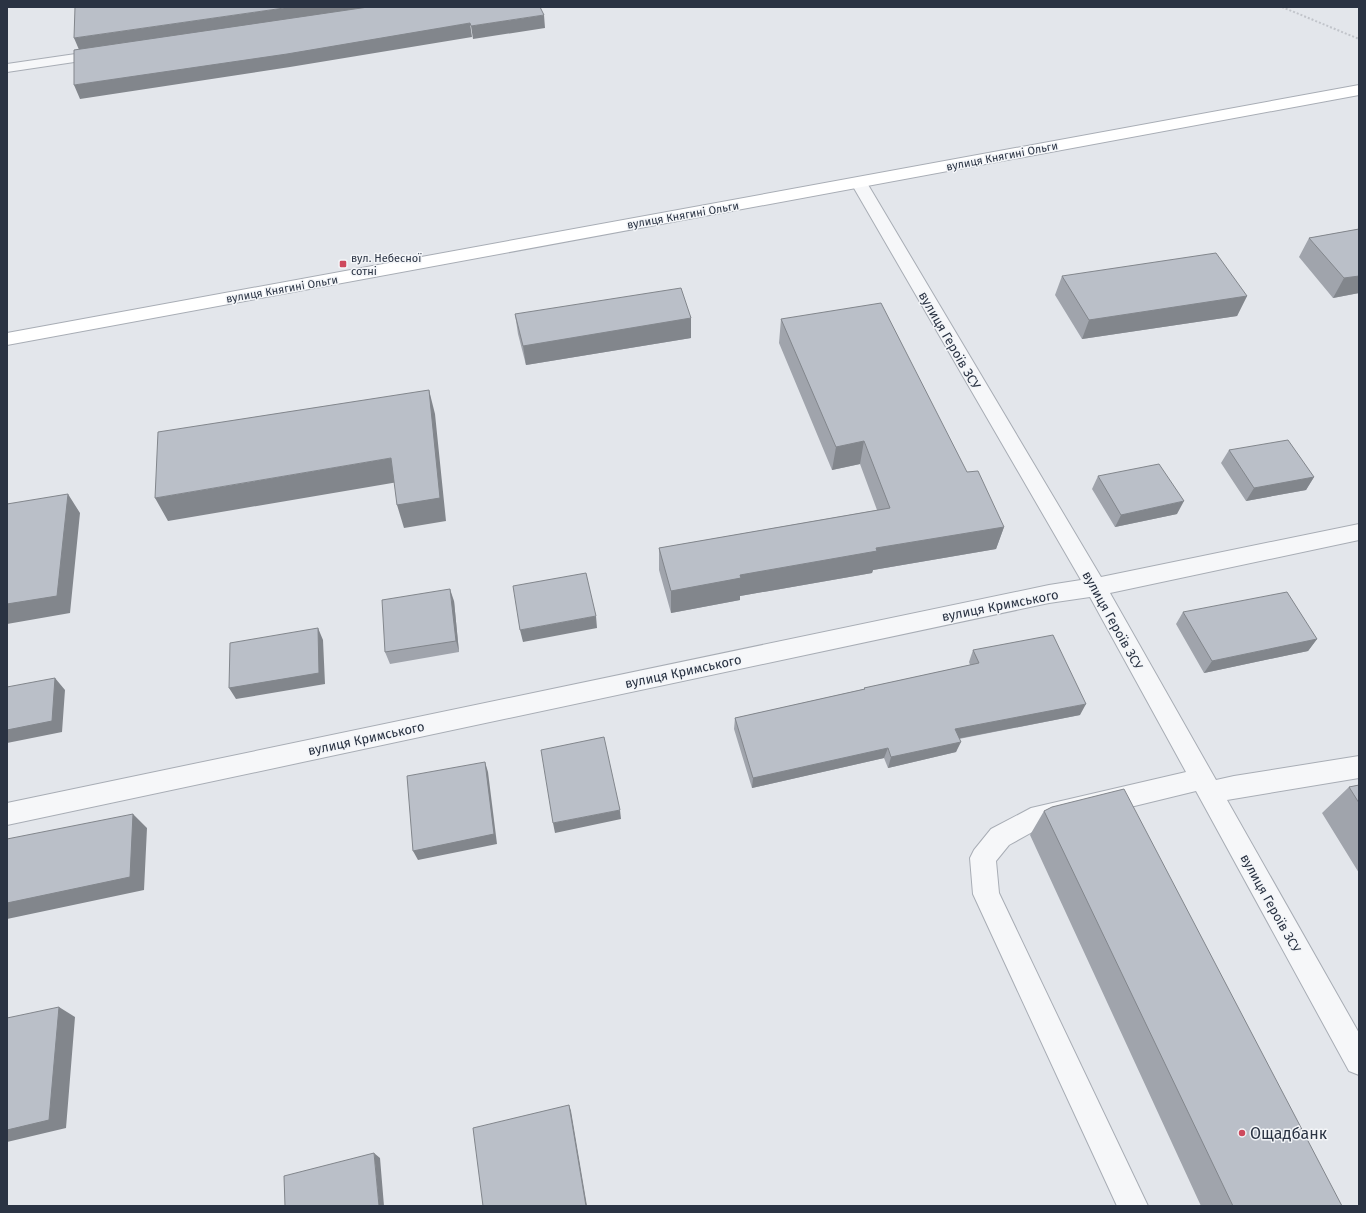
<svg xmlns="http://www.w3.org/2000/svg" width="1366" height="1213" font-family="'Fira Sans',sans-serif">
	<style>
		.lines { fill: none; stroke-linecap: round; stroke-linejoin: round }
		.street-casing { stroke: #a8adb5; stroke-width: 2 }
		.secondary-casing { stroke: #a8adb5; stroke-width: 2 }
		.path { stroke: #c1c4ca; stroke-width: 2; stroke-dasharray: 2 2; stroke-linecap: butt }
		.street { fill: #f6f7f9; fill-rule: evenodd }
		.secondary { fill: #fff; fill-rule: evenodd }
		.wall { fill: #a0a4ac }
		.shaded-wall { fill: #82868c }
		.building { fill: #babfc8; stroke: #82868c }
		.poi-dot { fill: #ce495d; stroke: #f3f5f8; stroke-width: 1.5 }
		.labels { text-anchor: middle; stroke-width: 3; stroke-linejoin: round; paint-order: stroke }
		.far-street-label { font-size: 11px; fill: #2a3343; stroke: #f3f5f8 }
		.far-poi-label { font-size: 11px; fill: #2a3343; stroke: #f3f5f8; text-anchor: start }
		.street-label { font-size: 13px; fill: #2a3343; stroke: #f3f5f8 }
		.near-poi-label { font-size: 16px; fill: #2a3343; stroke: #f3f5f8; text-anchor: start }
	</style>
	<rect width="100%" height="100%" fill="#e3e6eb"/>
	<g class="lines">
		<defs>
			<path id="street" d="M103,50L108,51L110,54L108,57L7,72V64Z
				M859,178L865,179L867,183L1101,577L1359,524V540L1110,593L1216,780L1234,776L1359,756V778L1227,800L1359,1033V1075L1349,1071L1196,791L1036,830L1009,845L996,861L999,893L1148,1206H1117L973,894L970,858L974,850L991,829L1031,808L1186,772L1090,597L1049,603L7,825V803L1049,585L1081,580L851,183L853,179Z"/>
			<path id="secondary" d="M1359,85V95L7,345V333Z"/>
		</defs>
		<use href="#street" class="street-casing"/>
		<use href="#secondary" class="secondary-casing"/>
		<path class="path" d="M1282,7L1359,39"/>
		<use href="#street" class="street"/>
		<use href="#secondary" class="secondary"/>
	</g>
	<path class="wall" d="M1359,229V293L1333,298L1299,257L1309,238Z
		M1062,276L1247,296L1237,316L1082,339L1055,295Z
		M515,314L691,318V338L526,365L518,334Z
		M781,319L967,472L1004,527L996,549L873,570L872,573L740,596V600L671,613L659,570V548L877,510L860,464L832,470L779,343Z
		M1229,450L1314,477L1306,490L1246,501L1221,463Z
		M1098,476L1177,514L1115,527L1092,489Z
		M454,601L459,652L390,664L385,652Z
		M1183,612L1317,639L1308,651L1204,673L1176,624Z
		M973,650L1080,715L959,739L956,752L888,768L884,758L752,788L734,729L735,718L864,689V688L970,665L969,662Z
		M1359,785V873L1322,813L1349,787Z
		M1044,811L1342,1206H1201L1030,835Z"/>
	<path class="shaded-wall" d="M291,7H384L80,52L74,38Z
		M544,15L545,28L473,39L471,26Z
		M470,23L472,37L290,67L80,99L74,85Z
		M1359,276V293L1333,298L1344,278Z
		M1247,296L1237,316L1082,339L1089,320Z
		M691,318V338L526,365L523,346Z
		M429,390L435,414L446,521L404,528L397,505Z
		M864,441L860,464L832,470L836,447Z
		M391,458L398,482L168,521L155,498Z
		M1314,477L1306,490L1246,501L1254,488Z
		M68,494L80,513L70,613L7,624V604Z
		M1184,501L1177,514L1115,527L1121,515Z
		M1004,527L996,549L873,570L872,573L740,596V600L671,613V591L740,575L876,548Z
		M450,589L454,601L459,652L456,641Z
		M596,616L597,628L523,642L520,630Z
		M318,628L323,640L325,684L236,699L229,688Z
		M1317,639L1308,651L1204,673L1212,661Z
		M55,678L65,690L62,732L7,743V730Z
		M1086,704L1080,715L951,740L955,729Z
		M961,742L956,752L888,768L891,757Z
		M888,748L884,758L752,788L753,778Z
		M485,762L488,772L497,844L418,860L413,851Z
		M620,810L621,819L555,833L553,823Z
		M133,814L147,828L144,890L7,919V903Z
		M59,1007L75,1017L66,1128L7,1142V1130Z
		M569,1105L571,1111L587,1206H586Z
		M374,1153L380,1158L384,1206H379Z"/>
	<path class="building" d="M75,7H291L74,38Z
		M368,7H540L544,15L471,26L470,23L287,54L74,85V50Z
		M1359,229V276L1344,278L1309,238Z
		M1216,253L1247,296L1089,320L1062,276Z
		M681,288L691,318L523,346L515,314Z
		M881,303L967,472L978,471L1004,527L876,548L877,551L740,575L741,578L671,591L659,548L890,508L864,441L836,447L781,319Z
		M429,390L440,498L397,505L391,458L155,498L158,432Z
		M1288,440L1314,477L1254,488L1229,450Z
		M1159,464L1184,501L1121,515L1098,476Z
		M68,494L57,596L7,604V504Z
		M586,573L596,616L520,630L513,586Z
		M450,589L456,641L385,652L382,600Z
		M1287,592L1317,639L1212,661L1183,612Z
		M318,628L319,673L229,688L230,643Z
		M1053,635L1086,704L955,729L961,742L891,757L888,748L753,778L735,718L865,689L864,688L979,663L973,650Z
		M55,678L52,721L7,730V687Z
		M604,737L620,810L553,823L541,750Z
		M485,762L494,834L413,851L407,776Z
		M1359,785V803L1349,787Z
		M1124,789L1342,1206H1233L1044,811L1052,807Z
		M133,814L130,877L7,903V839Z
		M59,1007L49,1120L7,1130V1018Z
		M569,1105L586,1206H483L473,1128Z
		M374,1153L379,1206H285L284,1176Z"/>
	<g class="poi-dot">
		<rect x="339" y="260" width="8" height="8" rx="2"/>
		<circle cx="1242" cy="1133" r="4"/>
	</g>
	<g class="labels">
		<g class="far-street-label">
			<text transform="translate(1002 156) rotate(-11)" y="4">вулиця Княгині Ольги</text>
			<text transform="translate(683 215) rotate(-10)" y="4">вулиця Княгині Ольги</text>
			<text transform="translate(282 289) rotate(-10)" y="4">вулиця Княгині Ольги</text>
		</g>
		<g class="far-poi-label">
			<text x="351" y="262">вул. Небесної<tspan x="351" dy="13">сотні</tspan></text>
		</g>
		<g class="street-label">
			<text transform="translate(950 340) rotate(60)" y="5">вулиця Героїв ЗСУ</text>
			<text transform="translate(1000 605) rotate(-11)" y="5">вулиця Кримського</text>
			<text transform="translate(1113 620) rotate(61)" y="5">вулиця Героїв ЗСУ</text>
			<text transform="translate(683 671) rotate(-12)" y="5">вулиця Кримського</text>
			<text transform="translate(366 738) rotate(-12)" y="5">вулиця Кримського</text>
			<text transform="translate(1271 903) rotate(61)" y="5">вулиця Героїв ЗСУ</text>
		</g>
		<g class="near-poi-label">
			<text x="1250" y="1139">Ощадбанк</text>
		</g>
	</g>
	<rect width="1366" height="1213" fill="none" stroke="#2a3343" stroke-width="16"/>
</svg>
